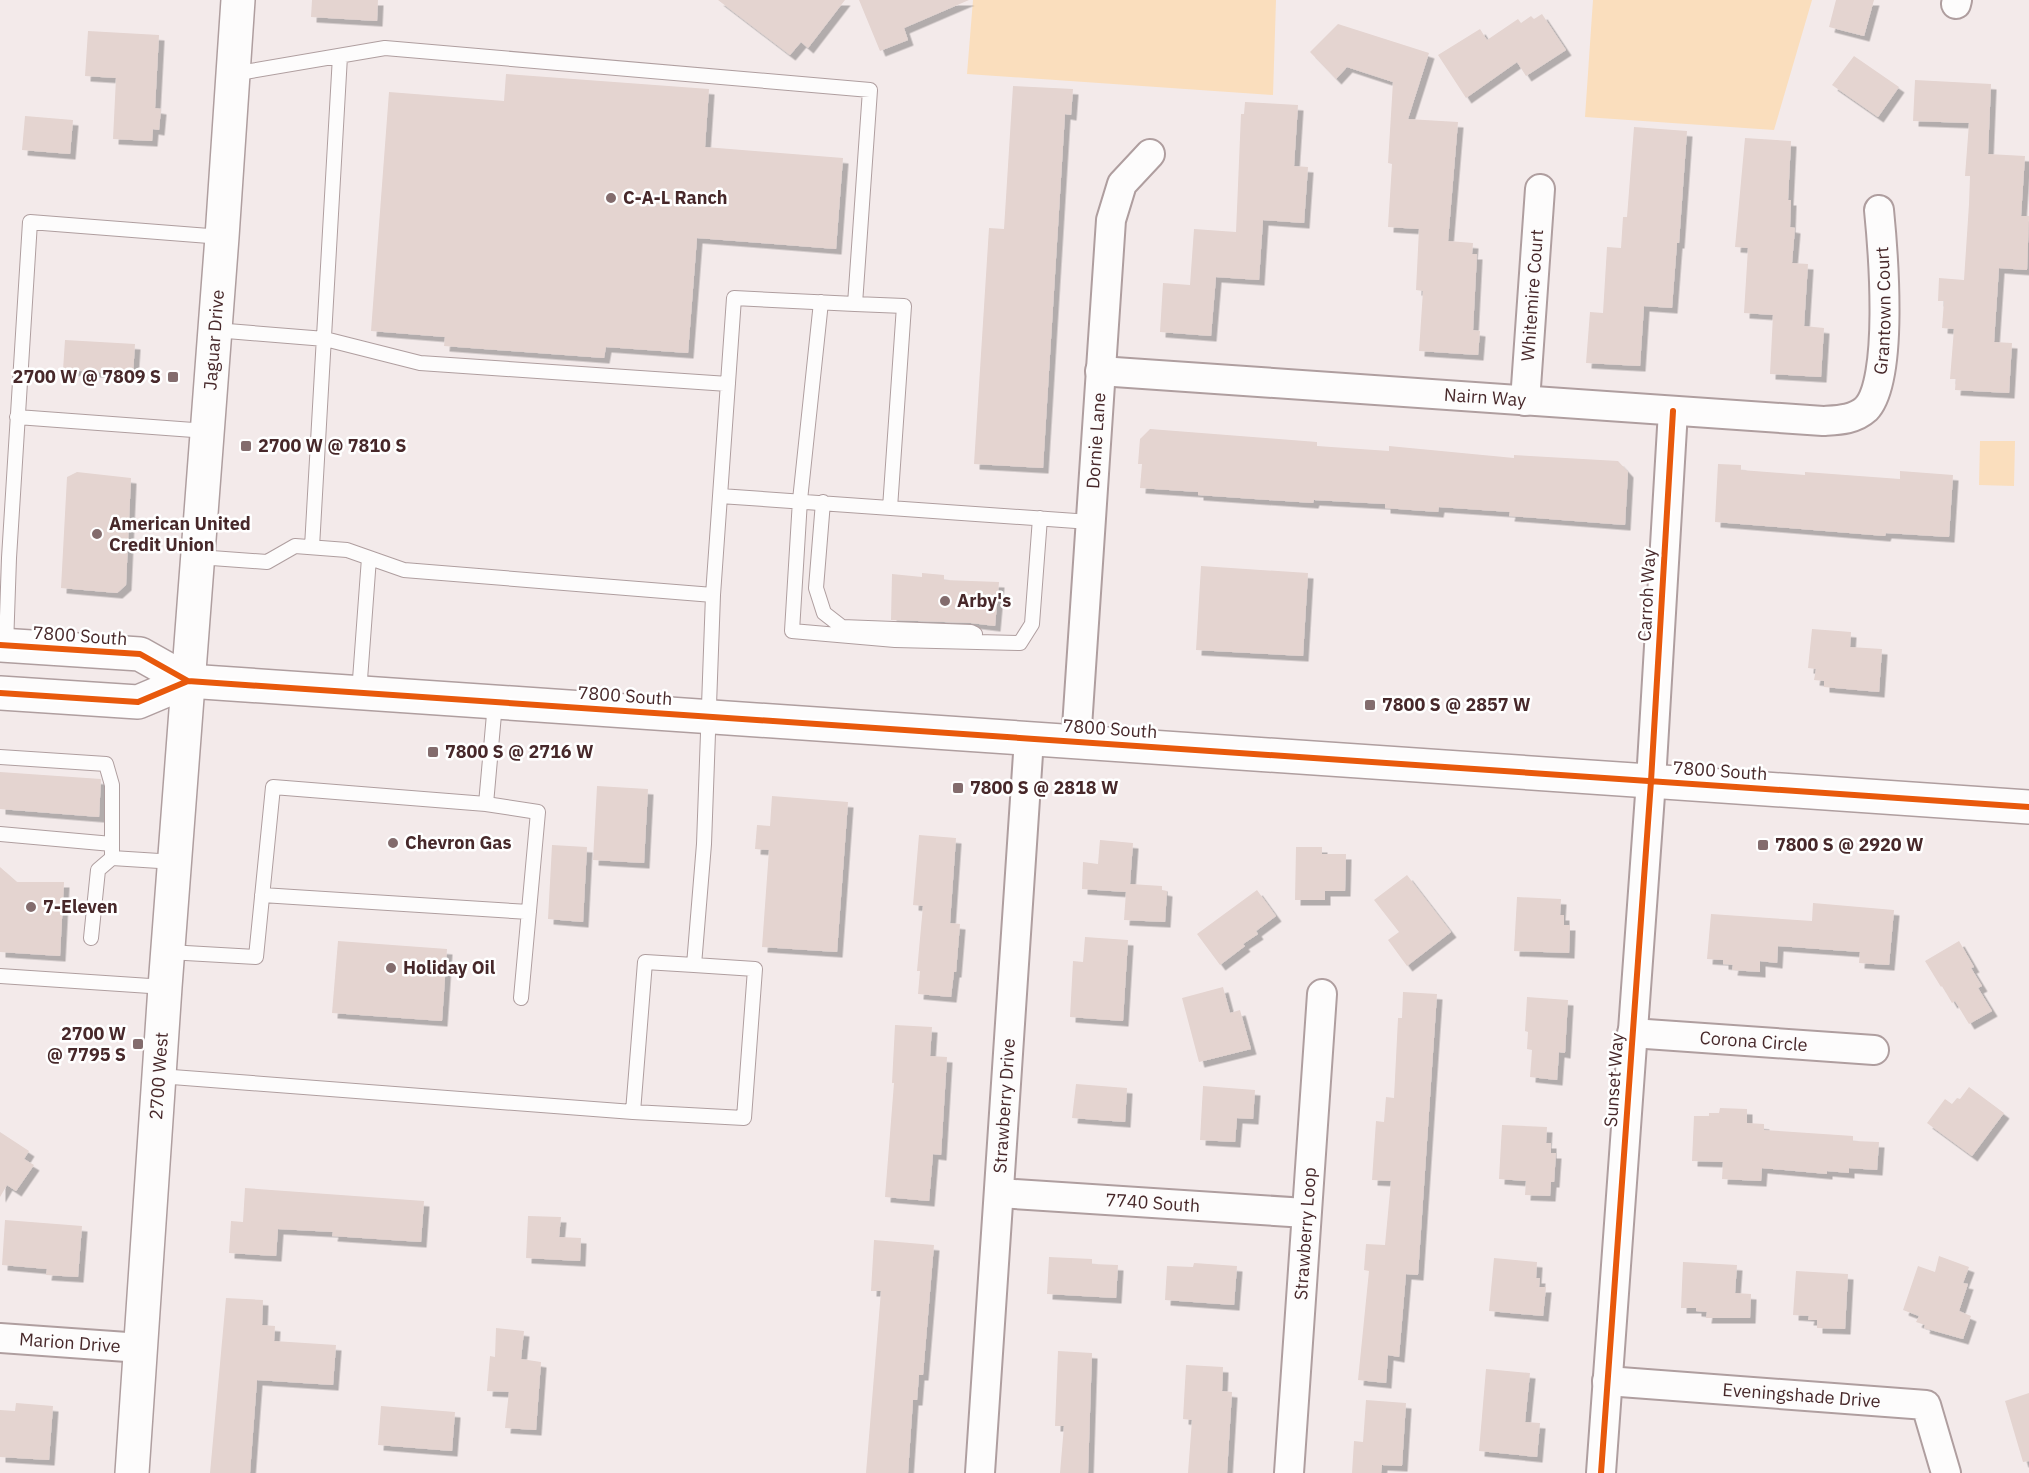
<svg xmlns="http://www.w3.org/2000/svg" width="2029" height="1473" font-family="'IBM Plex Sans',sans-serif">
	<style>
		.green { fill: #fadebd }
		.building { fill: #e4d4d0; filter: url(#shadow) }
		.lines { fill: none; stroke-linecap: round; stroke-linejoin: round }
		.service-casing { stroke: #af9e9f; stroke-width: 16 }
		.minor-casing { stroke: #af9e9f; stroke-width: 32 }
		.secondary-casing { stroke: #af9e9f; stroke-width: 36 }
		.primary-casing { stroke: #af9e9f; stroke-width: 36 }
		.service { stroke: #fdfcfc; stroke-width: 14 }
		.minor { stroke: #fdfcfc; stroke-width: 28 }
		.secondary { stroke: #fdfcfc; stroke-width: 33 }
		.primary { stroke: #fdfcfc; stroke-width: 33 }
		.cycleway-casing { stroke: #fff; stroke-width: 10 }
		.cycleway { stroke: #e8590c; stroke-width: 6 }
		.poi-dot { fill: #836c6d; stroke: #fff; stroke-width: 2 }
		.labels { text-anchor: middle; stroke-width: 5; stroke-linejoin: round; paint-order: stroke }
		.poi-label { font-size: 18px; font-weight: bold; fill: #47282a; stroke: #fff; text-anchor: start }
		.street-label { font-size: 18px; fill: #47282a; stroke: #fff }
	</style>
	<defs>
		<filter id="shadow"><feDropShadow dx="5.5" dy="5.5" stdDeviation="0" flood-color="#0004"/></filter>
	</defs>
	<rect width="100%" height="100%" fill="#f3eaea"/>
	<path class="green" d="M973,0H1276L1273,95L967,74Z
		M1593,0H1812L1774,130L1585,117Z
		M1980,441H2015L2014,486L1979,485Z"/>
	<path class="building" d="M312,0H378L377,21L311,17Z
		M718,0H845L808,48L801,42L790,55Z
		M859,0H969L904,28L908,40L880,51Z
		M1836,0H1874L1864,36L1829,27Z
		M1542,14L1566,50L1526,76L1517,62L1466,98L1438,55L1480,29L1487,40L1518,19L1521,23L1531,16L1534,19Z
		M1338,24L1429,53L1408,119L1458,122L1448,241L1473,243L1472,254H1477L1473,330L1480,331L1478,355L1419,351L1423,291L1416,290L1419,229L1388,227L1392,164L1388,163L1393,82L1347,67L1336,79L1310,52Z
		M88,31L159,35L155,108L161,109L159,130L153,129L152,141L113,139L116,78L85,76Z
		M1854,56L1899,87L1878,117L1832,85Z
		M506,74L709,89L705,147L843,158L836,249L697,238L688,353L606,347L604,358L444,346L445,337L371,331L389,92L504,101Z
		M1915,80L1991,84L1988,154L2025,156L2021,216H2029L2027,270L1999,268L1994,342L2012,343L2009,393L1955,390L1956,379H1950L1954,329L1942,328L1944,301H1938L1939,278L1964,280L1969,204L1970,176H1965L1969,123L1913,121Z
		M1013,86L1073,89L1071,115L1065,114L1043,468L974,464L989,228L1004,229Z
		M1245,102L1298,105L1294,166L1308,167L1304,223L1263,220L1259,280L1216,277L1211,336L1160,332L1163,283L1190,285L1194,229L1236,232L1241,114H1244Z
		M25,116L73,120L70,154L22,150Z
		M1634,127L1687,131L1679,243H1677L1672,308L1644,306L1640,366L1586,363L1590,312L1603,313L1607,247L1621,248L1623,217H1627Z
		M1745,138L1791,141L1788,200H1791L1790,227L1795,228L1792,263L1808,264L1804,326L1824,328L1821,377L1770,374L1773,315L1744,313L1748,248L1735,247Z
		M65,340L135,344L133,374L63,370Z
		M1150,429L1317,442V446L1389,451V446L1514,458V455L1618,461L1628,472L1625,525L1509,516L1510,512L1439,507L1438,512L1385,508V504L1314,500L1313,503L1198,495V492L1140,488L1142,464H1138L1140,439Z
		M1718,464L1741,465V470L1805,475V472L1900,479V471L1953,475L1949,537L1886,533L1885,536L1715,522Z
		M77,472L131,478L126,585L117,593L61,588L67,477Z
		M1201,566L1308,573L1303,656L1196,650Z
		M922,573L944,575V580L999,582L995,626L971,623L891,620L892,574L922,577Z
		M1812,629L1851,632L1850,647L1882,649L1879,692L1824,687V681L1814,680L1816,669L1808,668Z
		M0,772L101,779L99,817L0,809Z
		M597,786L648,789L644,863L593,860Z
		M772,796L848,802L837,952L762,947L769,850L755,849L757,825L770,826Z
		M919,835L956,838L950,923L960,924L956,972H954L951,997L918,994L920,971H917L923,906L913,905Z
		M1100,840L1133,843L1130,884L1162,886V890L1167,891L1165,922L1124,920L1126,892L1082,889L1083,862L1098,864Z
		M552,845L587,847L583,922L548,919Z
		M1296,847H1322V854H1346L1345,891H1325V900H1295Z
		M0,867L17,882H64L60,956L0,952Z
		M1407,875L1451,932L1407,966L1388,940L1399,932L1374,900Z
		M1257,890L1276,916L1256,931L1258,934L1243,944L1245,946L1220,965L1197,934Z
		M1517,897L1561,899L1560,915H1564V925H1570L1569,953L1514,951Z
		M1813,903L1894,910L1889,965L1859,963L1860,952L1778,946L1777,963L1760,961V972L1732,970L1733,965L1723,964V960L1707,959L1711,914L1812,921Z
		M1085,937L1128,940L1123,1021L1070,1017L1073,961L1083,962Z
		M338,941L447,949L442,1021L332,1013Z
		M1959,941L1974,967L1971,968L1982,986L1978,988L1992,1011L1969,1024L1955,1001L1952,1003L1942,986L1941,987L1925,961Z
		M1223,987L1230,1013L1240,1010L1251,1049L1199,1062L1182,998Z
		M1403,992L1437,994L1418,1275L1406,1274L1399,1357L1388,1355L1386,1383L1358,1380L1369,1271L1364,1270L1366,1244L1385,1245L1391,1181L1372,1180L1376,1121L1384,1122L1386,1097L1394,1098L1398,1018H1402Z
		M1527,997L1568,1000L1565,1053L1559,1052L1557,1080L1530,1077L1532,1050L1527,1049L1528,1032L1525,1031Z
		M895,1025L932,1027L930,1056L947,1057L941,1155L933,1154L929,1201L885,1197L894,1083H892Z
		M1076,1084L1127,1088L1125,1122L1072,1118Z
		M1203,1086L1255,1090L1253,1119L1237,1118L1235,1142L1200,1140Z
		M1969,1087L2004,1113L1972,1156L1927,1123L1945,1099L1952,1104L1957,1098L1960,1099Z
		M1720,1108L1747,1109V1123L1764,1124V1130L1853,1136V1141L1879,1142L1877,1170L1849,1168V1173L1827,1171V1174L1762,1168L1761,1181L1722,1179L1723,1162L1692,1161L1694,1116H1709V1113H1719Z
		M1502,1125L1547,1127L1546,1143H1551V1153H1556L1554,1182H1551L1550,1196L1525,1195L1526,1181L1499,1179Z
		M0,1132L29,1151L24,1159L34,1165L16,1191L7,1185L0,1197Z
		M245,1188L424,1201L421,1242L332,1236L333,1232L278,1229L276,1256L229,1253L231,1221L243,1222Z
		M528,1216L561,1217L559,1237L581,1238L580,1261L526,1258Z
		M5,1220L82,1226L78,1277L46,1275L47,1269L2,1265Z
		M874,1240L934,1245L923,1375H919L917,1400H913L908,1473H866L881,1291H871Z
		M1939,1256L1969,1267L1963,1283L1968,1284L1959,1311L1971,1316L1963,1339L1924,1328L1925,1325L1916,1322L1919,1316L1903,1310L1918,1266L1935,1272Z
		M1049,1257L1092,1259V1264L1118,1265L1116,1298L1047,1294Z
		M1494,1258L1537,1262L1536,1278H1540L1539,1287H1546L1543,1316L1489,1311Z
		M1683,1262L1737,1265L1735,1293L1751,1294L1750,1318H1706L1707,1312L1696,1311V1308H1681Z
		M1194,1263L1237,1266L1234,1305L1165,1300L1167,1266L1193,1267Z
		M1796,1271L1848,1274L1845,1329L1817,1328V1320H1808L1809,1316L1793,1315Z
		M226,1298L263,1300L262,1325L275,1326L274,1341L336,1345L333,1385L257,1380L250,1473H210Z
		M496,1328L524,1331L521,1359L541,1362L536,1430L505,1428L509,1392L487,1391L490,1356L495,1357Z
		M1058,1351L1092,1353L1088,1473H1060L1064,1426H1055Z
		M1186,1365L1223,1367L1222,1391L1232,1392L1227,1473H1188L1192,1420L1183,1419Z
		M1486,1369L1530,1373L1525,1422L1540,1423L1537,1457L1479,1451Z
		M2029,1393V1461L2023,1462L2005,1401Z
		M1366,1400L1406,1403L1402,1466L1382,1465L1381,1473H1352L1354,1441L1363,1442Z
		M16,1403L53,1406L49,1460L0,1457V1410L15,1411Z
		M381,1406L455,1412L452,1451L378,1445Z"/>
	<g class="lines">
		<defs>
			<path id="service" d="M233,74L385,48L870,90L855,304L734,298L713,595L704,844L694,965L645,962L633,1112L744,1118L755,969L694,965
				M821,302L800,500L792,631L895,640L1020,643L1032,624L1040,518
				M855,304L904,306L890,508
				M215,330L325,339L420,363L728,384
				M17,417L207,431
				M720,496L1090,522
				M823,502L816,588L824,613L842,627L971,632L975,634
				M312,547L340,56
				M198,557L267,562L295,546L347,550L404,570L713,595
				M6,646L9,558L30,222L222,237
				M359,693L369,558
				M0,757L106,764L112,785V858L175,862
				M486,804L538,812L521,998
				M0,834L112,844
				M262,895L529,912
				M91,938L98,870L112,858
				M168,952L256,957L273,787L486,804L495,703
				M0,976L165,987
				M159,1076L633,1112"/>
			<g id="minor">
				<path d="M1956,4L1957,0"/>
				<path id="s1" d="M1100,371L1823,421C1838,420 1854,420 1866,409C1894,381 1883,250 1879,210"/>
				<path id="s2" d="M1525,401L1540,189"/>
				<path id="s3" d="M1076,742L1111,220L1122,184L1150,154"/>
				<path id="s4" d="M1632,1033L1874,1050"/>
				<path id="s5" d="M999,1193L1306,1213"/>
				<path id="s6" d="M0,1338L141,1348"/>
				<path id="s7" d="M1607,1381L1926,1405L1946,1473"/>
				<path id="s8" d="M980,1473L1029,739"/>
				<path id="s9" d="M1289,1473L1322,994"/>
				<path d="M1601,1473L1651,781L1673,411"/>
			</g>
			<g id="secondary">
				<path id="s10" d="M132,1473L165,987L222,237L238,0"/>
			</g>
			<path id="primary" d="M0,645L140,654L188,681L2029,807
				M0,693L138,702L188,681"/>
		</defs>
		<use href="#service" class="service-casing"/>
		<use href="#minor" class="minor-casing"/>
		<use href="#secondary" class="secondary-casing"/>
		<use href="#primary" class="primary-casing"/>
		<use href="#service" class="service"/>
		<use href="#minor" class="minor"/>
		<use href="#secondary" class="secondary"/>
		<use href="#primary" class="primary"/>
		<defs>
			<path id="cycleway" d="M0,645L140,654L188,681L2029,807
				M0,693L138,702L188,681
				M1601,1473L1651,781L1673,411"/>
		</defs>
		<use href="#cycleway" class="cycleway-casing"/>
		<use href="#cycleway" class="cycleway"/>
	</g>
	<g class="poi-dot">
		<circle cx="611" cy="198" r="6"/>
		<rect x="167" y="371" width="12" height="12" rx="3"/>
		<rect x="240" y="440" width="12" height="12" rx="3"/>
		<circle cx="97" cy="534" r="6"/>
		<circle cx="945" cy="601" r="6"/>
		<rect x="1364" y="699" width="12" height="12" rx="3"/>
		<rect x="427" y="746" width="12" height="12" rx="3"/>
		<rect x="952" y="782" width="12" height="12" rx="3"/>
		<circle cx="393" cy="843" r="6"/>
		<rect x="1757" y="839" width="12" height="12" rx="3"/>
		<circle cx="31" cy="907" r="6"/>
		<circle cx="391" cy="968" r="6"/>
		<rect x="132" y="1038" width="12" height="12" rx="3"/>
	</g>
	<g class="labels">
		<g class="poi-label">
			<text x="623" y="204">C-A-L Ranch</text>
			<text x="161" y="383" text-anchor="end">2700 W @ 7809 S</text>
			<text x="258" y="452">2700 W @ 7810 S</text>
			<text x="109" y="530">American United<tspan x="109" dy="21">Credit Union</tspan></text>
			<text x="957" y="607">Arby's</text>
			<text x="1382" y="711">7800 S @ 2857 W</text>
			<text x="445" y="758">7800 S @ 2716 W</text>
			<text x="970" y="794">7800 S @ 2818 W</text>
			<text x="405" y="849">Chevron Gas</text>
			<text x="1775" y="851">7800 S @ 2920 W</text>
			<text x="43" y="913">7-Eleven</text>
			<text x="403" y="974">Holiday Oil</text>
			<text x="126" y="1040" text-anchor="end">2700 W<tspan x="126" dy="21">@ 7795 S</tspan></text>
		</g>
		<g class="street-label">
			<text dy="6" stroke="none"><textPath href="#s2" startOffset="106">Whitemire Court</textPath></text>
			<text dy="6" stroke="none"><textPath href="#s1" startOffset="872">Grantown Court</textPath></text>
			<text dy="6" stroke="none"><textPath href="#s10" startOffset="1136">Jaguar Drive</textPath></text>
			<text dy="6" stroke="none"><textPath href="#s1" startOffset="386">Nairn Way</textPath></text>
			<text dy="6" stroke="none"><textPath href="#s3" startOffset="302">Dornie Lane</textPath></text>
			<text transform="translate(1647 595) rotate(-87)" y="6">Carroh Way</text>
			<text transform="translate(80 636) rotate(4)" y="6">7800 South</text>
			<text transform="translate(625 696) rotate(4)" y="6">7800 South</text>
			<text transform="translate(1110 729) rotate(4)" y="6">7800 South</text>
			<text transform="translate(1720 771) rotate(4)" y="6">7800 South</text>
			<text dy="6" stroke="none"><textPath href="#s4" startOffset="122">Corona Circle</textPath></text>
			<text dy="6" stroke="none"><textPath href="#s10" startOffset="398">2700 West</textPath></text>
			<text transform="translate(1614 1080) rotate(-86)" y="6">Sunset Way</text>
			<text dy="6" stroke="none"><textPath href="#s8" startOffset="368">Strawberry Drive</textPath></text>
			<text dy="6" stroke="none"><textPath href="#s5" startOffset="154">7740 South</textPath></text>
			<text dy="6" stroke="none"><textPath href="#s9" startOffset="240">Strawberry Loop</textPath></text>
			<text dy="6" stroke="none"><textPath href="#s6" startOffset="70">Marion Drive</textPath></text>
			<text dy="6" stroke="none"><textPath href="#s7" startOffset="195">Eveningshade Drive</textPath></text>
		</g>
	</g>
</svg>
